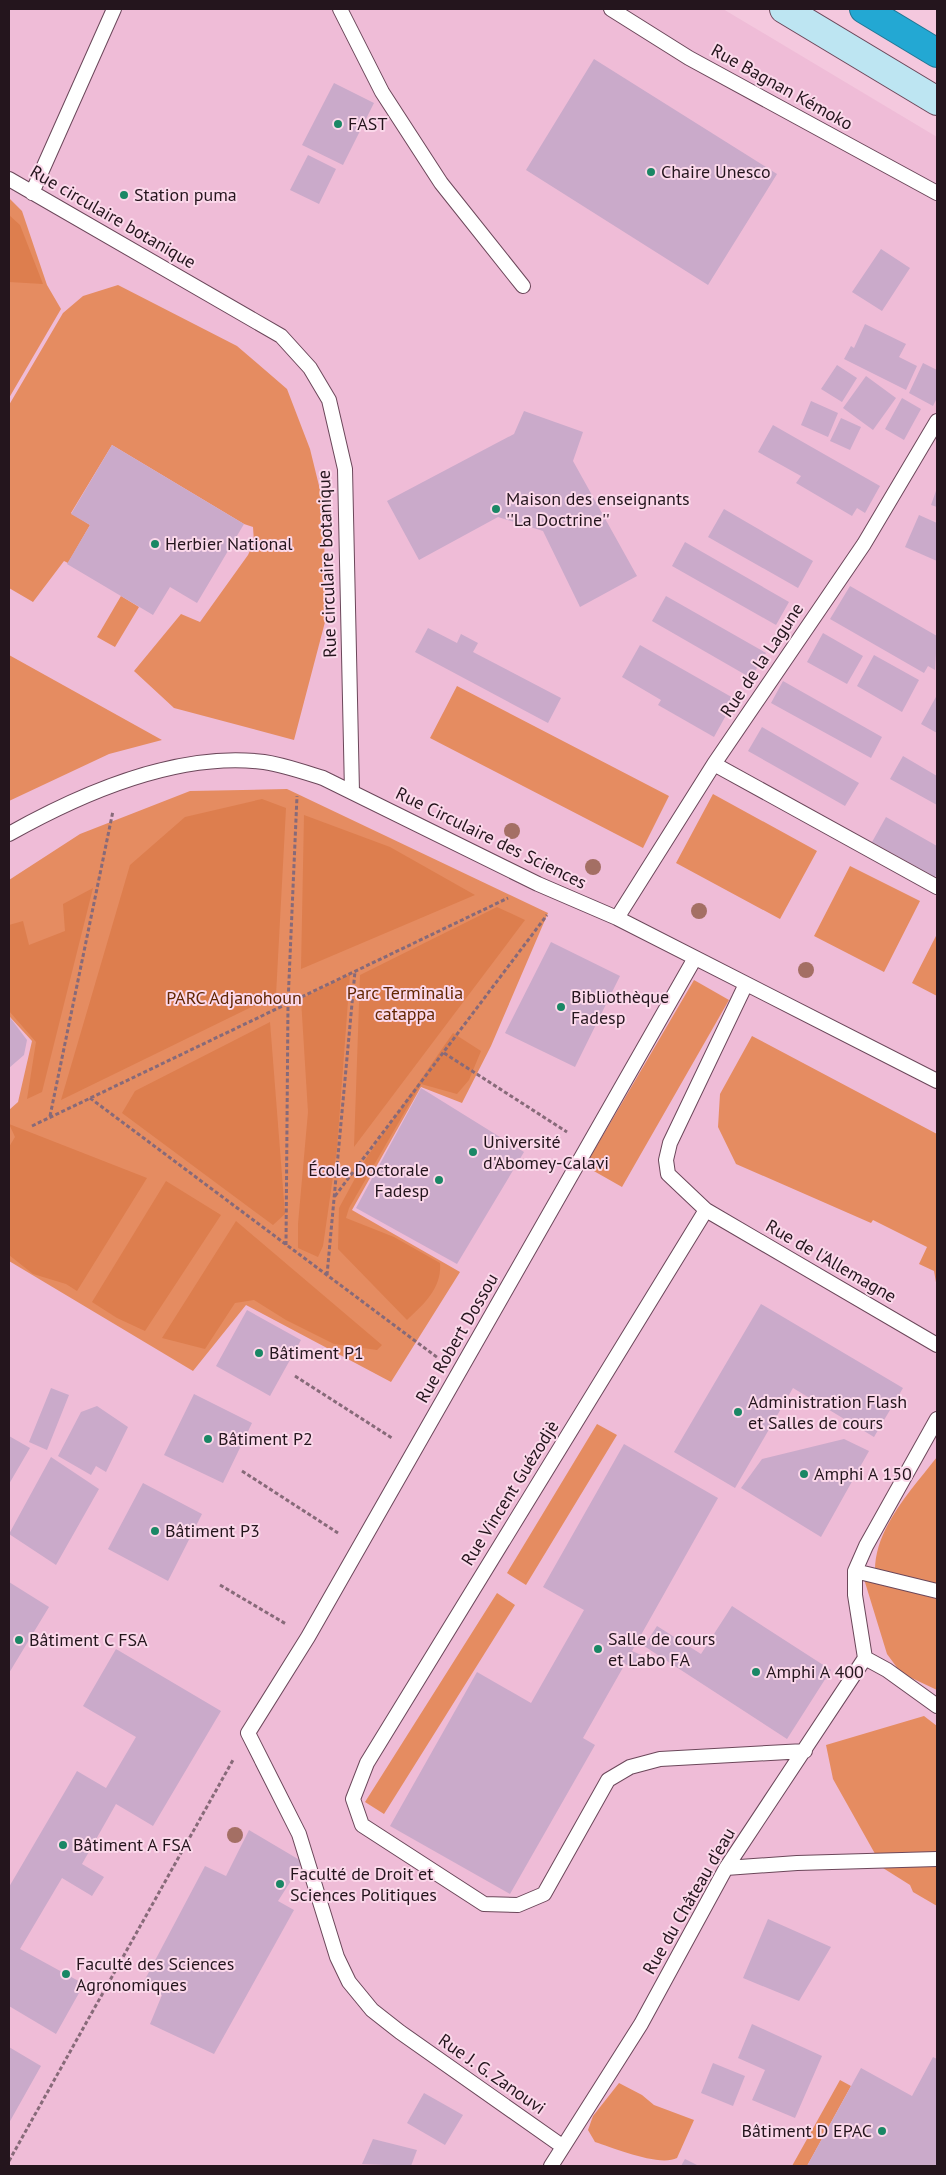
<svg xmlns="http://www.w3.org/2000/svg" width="946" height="2175" font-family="'PT Sans',sans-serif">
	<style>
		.built { fill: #efbcd7 }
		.green { fill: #e58c61 }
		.forest { fill: #dd7e4e }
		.building { fill: #caaaca }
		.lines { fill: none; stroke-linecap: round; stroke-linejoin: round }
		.lane-casing { stroke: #6b475a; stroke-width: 16 }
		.secondary-casing { stroke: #6b475a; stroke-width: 30 }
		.highway-casing { stroke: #237593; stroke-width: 30 }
		.path { stroke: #876a79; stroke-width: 3; stroke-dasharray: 4 2.5; stroke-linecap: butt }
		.lane { stroke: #fff; stroke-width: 14 }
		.secondary { stroke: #bde5f2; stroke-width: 28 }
		.highway { stroke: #23a8d3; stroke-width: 28 }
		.tree { fill: #a46f64 }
		.poi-dot { fill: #1a8765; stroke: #fbd8ea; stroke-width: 2 }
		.labels { text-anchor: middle; stroke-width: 4; stroke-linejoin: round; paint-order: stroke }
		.street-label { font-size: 18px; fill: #24151d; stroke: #fbd8ea }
		.poi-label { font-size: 18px; fill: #24151d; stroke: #fbd8ea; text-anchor: start }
		.park-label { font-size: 18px; fill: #622600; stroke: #fbd8ea }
	</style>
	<rect width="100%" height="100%" fill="#f4c8de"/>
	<path class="built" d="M9,9H723L937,137V2166H9Z"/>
	<path class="green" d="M9,198L22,211L47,285L61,309L9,398Z
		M118,285L237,346L287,389L310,449L324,506L325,622L294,740L174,708L134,671L181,614L200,622L248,555L254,542L253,527L244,524L112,445L71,513L90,525L68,563L64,561L33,602L9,588V405L63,313L83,296Z
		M121,596L139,607L115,647L97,637Z
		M9,655L162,740L109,754L9,801Z
		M457,686L669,796L643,848L430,738Z
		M287,789L548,913L491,1046L462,1103L421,1087L352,1210L460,1272L391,1382L246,1305L193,1371L9,1261V1110L18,1102L32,1041L9,1016V880L80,834L190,791Z
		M713,794L817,851L780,919L676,863Z
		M850,866L920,901L884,972L814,936Z
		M937,934V996L912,983Z
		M694,980L729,1000L622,1187L585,1166Z
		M752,1036L937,1134V1288L934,1271L919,1264L927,1247L873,1220L871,1223L736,1164L718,1127L720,1094Z
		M597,1424L617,1435L526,1585L507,1573Z
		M937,1457V1586L875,1570C875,1528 912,1489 937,1457Z
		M864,1579L937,1599V1690L901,1673L887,1654Z
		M497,1593L515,1605L384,1814L365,1802Z
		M924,1716L937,1726V1906L913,1892L910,1885L883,1868L833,1779L826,1745Z
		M840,2080L851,2086L807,2166H792Z
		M619,2083L642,2095L654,2105L694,2120L677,2158C659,2167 614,2148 595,2142L588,2130L593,2116Z"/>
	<path class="forest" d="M9,215L20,225L43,284L9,282Z
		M262,799L286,808L276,995L61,1100L130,865L185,817Z
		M304,815L390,847L475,895L301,969Z
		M93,888L42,1092L27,1099L36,1042L9,1011V925L23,921L29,945L65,931L63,904Z
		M497,907L525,920L354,1147L360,975Z
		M350,974L337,1149L323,1246L318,1257L298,1248V1224L308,1112L301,999Z
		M270,1022L285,1214L273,1225L122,1113L135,1091Z
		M453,1033L481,1051L469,1080L457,1094L421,1084L349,1208L346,1218L394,1237L440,1263C442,1288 424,1304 407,1320L338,1249L339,1208L365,1160Z
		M9,1124L147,1178L77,1291L66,1284L33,1274L9,1255V1147L15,1137Z
		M166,1181L221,1215L145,1331L117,1318L92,1302Z
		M236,1221L382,1345L377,1350L334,1344L286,1320L254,1300L235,1303L205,1349L162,1338Z"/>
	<path class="building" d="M594,59L777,174L708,285L526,170Z
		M334,83L374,103L343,165L302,145Z
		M308,155L336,169L319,204L290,190Z
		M881,249L910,268L882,311L852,292Z
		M865,324L906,344L899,357L917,366L906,390L844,359L851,346L854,348Z
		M923,363L937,370V398L933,406L909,393Z
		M837,365L857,378L842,402L821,389Z
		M866,376L896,398L873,430L843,408Z
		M902,398L921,409L904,440L885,429Z
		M811,401L838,413L828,437L801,425Z
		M524,411L583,432L573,461L637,576L580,607L543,531L498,517L419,560L387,501L514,434Z
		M841,418L861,427L850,450L830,441Z
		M773,425L880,486L865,513L857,508L852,516L796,483L801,476L758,452Z
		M112,445L244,524L197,603L170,587L153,615L67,564L90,525L71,514Z
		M937,488V507L931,505Z
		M724,509L813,561L798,588L708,537Z
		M919,515L937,523V561L905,547Z
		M685,542L789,602L776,625L672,566Z
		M850,586L937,636L935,670L928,666L924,673L830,619Z
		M666,596L766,653L751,678L652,621Z
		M428,628L457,643L461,634L478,643L473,652L561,698L548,723L415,652Z
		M823,633L863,656L847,684L807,662Z
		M640,645L735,699L714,737L658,705L661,700L622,677Z
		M874,655L919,680L902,712L857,686Z
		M783,681L882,737L871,758L771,703Z
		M937,695V733L921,724Z
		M762,727L859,783L845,806L748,751Z
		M903,756L937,776V805L890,779Z
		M886,817L937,846V873L935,877L872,842Z
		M551,942L620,976L575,1067L505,1033Z
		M9,1016L27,1040L24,1055L9,1068Z
		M421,1088L524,1152L457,1264L356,1208Z
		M761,1304L903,1388L874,1437L793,1388L735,1488L674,1452Z
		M247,1310L301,1340L270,1396L216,1366Z
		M51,1388L69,1395L47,1450L29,1442Z
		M194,1394L252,1423L223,1483L164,1455Z
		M97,1406L128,1427L106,1472L96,1466L91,1475L58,1456L81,1412Z
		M9,1436L30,1448L9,1484Z
		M844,1439L869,1451L821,1537L741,1488L762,1459Z
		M624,1444L718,1498L632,1651L641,1655L634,1669L625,1664L583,1738L595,1745L510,1894L390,1826L477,1672L531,1703L584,1610L543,1587Z
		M51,1457L99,1489L56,1565L9,1534Z
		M143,1483L202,1514L168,1581L108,1549Z
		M9,1582L49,1607L9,1673Z
		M732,1606L831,1670L787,1739L644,1646L657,1626L701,1654Z
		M116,1649L221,1711L153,1826L116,1804L82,1864L104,1877L92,1896L62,1878L20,1949L84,1984L56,2034L9,2006V1887L77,1771L106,1788L136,1737L83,1706Z
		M249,1830L303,1862L278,1901L294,1910L214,2054L150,2024L162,1995L142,1985L205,1866L226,1876Z
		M768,1919L831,1947L799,2001L743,1978Z
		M752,2024L822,2056L795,2118L752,2100L765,2070L738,2058Z
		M9,2047L41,2066L9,2123Z
		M933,2057L937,2059V2166H807L861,2068L912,2096Z
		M713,2063L745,2076L733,2106L701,2093Z
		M424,2093L463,2115L445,2145L407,2123Z
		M373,2139L417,2150L411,2166L362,2164Z
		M685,2159L699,2166H681Z"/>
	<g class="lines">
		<defs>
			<path id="lane" d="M340,9L382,92L441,183L523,286
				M611,9L689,58L937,193
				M9,179L281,336L310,368L329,400L345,469L352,792
				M32,193L114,9
				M714,764L937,887
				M9,834C82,793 178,751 264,762C284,765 304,772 323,778L538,884L617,918L937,1081
				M617,918L714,764L864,544L937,421
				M746,984L670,1143L666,1160L668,1174L706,1210L937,1345
				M706,1210L367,1763L353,1799L362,1825L484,1904L518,1905L544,1894L608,1780L630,1767L660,1759L805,1751
				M855,1571L937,1591
				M865,1658L855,1595V1571L866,1546L937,1419
				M865,1658L887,1670L937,1706
				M726,1868L797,1863L937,1859
				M562,2146L400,2032L372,2010L349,1982L337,1957L299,1834L248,1733L308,1637L695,958
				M551,2166L641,2024L726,1868L865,1658"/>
			<path id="secondary" d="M784,9L937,101"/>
			<path id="highway" d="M864,9L937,53"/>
		</defs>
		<use href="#lane" class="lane-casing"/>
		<use href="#secondary" class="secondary-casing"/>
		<use href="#highway" class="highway-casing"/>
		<path class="path" d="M444,1053L567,1132
			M90,1098L438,1358
			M50,1116L113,811
			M32,1126L508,898
			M335,1196L547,915
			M286,1245L288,1003L297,796
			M327,1275L355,971
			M295,1376L392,1438
			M242,1471L338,1533
			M220,1585L286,1624
			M9,2161L233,1760"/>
		<use href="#lane" class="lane"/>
		<use href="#secondary" class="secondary"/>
		<use href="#highway" class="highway"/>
	</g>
	<g class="tree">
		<circle cx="512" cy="831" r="8"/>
		<circle cx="593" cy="867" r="8"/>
		<circle cx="699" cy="911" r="8"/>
		<circle cx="806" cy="970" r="8"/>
		<circle cx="235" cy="1835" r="8"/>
	</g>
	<g class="poi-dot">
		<circle cx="338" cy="124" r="5"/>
		<circle cx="651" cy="172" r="5"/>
		<circle cx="124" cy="195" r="5"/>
		<circle cx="496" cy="509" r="5"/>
		<circle cx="155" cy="544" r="5"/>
		<circle cx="561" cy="1007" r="5"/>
		<circle cx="473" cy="1152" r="5"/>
		<circle cx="439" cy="1180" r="5"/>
		<circle cx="259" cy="1353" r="5"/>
		<circle cx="738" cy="1412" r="5"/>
		<circle cx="208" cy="1439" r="5"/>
		<circle cx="804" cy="1474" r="5"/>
		<circle cx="155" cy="1531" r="5"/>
		<circle cx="19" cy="1640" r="5"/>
		<circle cx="598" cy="1649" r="5"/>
		<circle cx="756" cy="1672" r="5"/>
		<circle cx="63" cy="1845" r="5"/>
		<circle cx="280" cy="1884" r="5"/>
		<circle cx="66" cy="1974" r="5"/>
		<circle cx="882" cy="2131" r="5"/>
	</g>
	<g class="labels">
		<g class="street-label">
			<text transform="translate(782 87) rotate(29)" y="6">Rue Bagnan Kémoko</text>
			<text transform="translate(113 217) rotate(30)" y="6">Rue circulaire botanique</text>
			<text transform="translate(327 564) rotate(-92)" y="6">Rue circulaire botanique</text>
			<text transform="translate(762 660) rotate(-56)" y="6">Rue de la Lagune</text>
			<text transform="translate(491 838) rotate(26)" y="6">Rue Circulaire des Sciences</text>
			<text transform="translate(831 1261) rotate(30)" y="6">Rue de l'Allemagne</text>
			<text transform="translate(457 1338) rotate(-60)" y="6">Rue Robert Dossou</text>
			<text transform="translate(510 1493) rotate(-58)" y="6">Rue Vincent Guézodjè</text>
			<text transform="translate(689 1901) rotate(-60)" y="6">Rue du Château d'eau</text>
			<text transform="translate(492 2074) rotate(35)" y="6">Rue J. G. Zanouvi</text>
		</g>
		<g class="poi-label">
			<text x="348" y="130">FAST</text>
			<text x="661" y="178">Chaire Unesco</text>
			<text x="134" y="201">Station puma</text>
			<text x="506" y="505">Maison des enseignants<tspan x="506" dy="21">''La Doctrine''</tspan></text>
			<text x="165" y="550">Herbier National</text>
			<text x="571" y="1003">Bibliothèque<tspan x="571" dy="21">Fadesp</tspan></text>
			<text x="483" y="1148">Université<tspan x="483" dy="21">d'Abomey-Calavi</tspan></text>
			<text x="429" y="1176" text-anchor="end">École Doctorale<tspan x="429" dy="21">Fadesp</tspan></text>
			<text x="269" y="1359">Bâtiment P1</text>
			<text x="748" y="1408">Administration Flash<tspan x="748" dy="21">et Salles de cours</tspan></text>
			<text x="218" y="1445">Bâtiment P2</text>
			<text x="814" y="1480">Amphi A 150</text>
			<text x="165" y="1537">Bâtiment P3</text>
			<text x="608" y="1645">Salle de cours<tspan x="608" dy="21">et Labo FA</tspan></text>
			<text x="29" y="1646">Bâtiment C FSA</text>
			<text x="766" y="1678">Amphi A 400</text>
			<text x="73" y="1851">Bâtiment A FSA</text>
			<text x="290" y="1880">Faculté de Droit et<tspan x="290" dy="21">Sciences Politiques</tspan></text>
			<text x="76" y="1970">Faculté des Sciences<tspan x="76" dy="21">Agronomiques</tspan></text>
			<text x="872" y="2137" text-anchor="end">Bâtiment D EPAC</text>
		</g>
		<g class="park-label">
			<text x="405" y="999">Parc Terminalia<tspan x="405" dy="21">catappa</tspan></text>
			<text x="234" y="1004">PARC Adjanohoun</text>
		</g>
	</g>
	<rect width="946" height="2175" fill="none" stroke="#24151d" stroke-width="20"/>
</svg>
